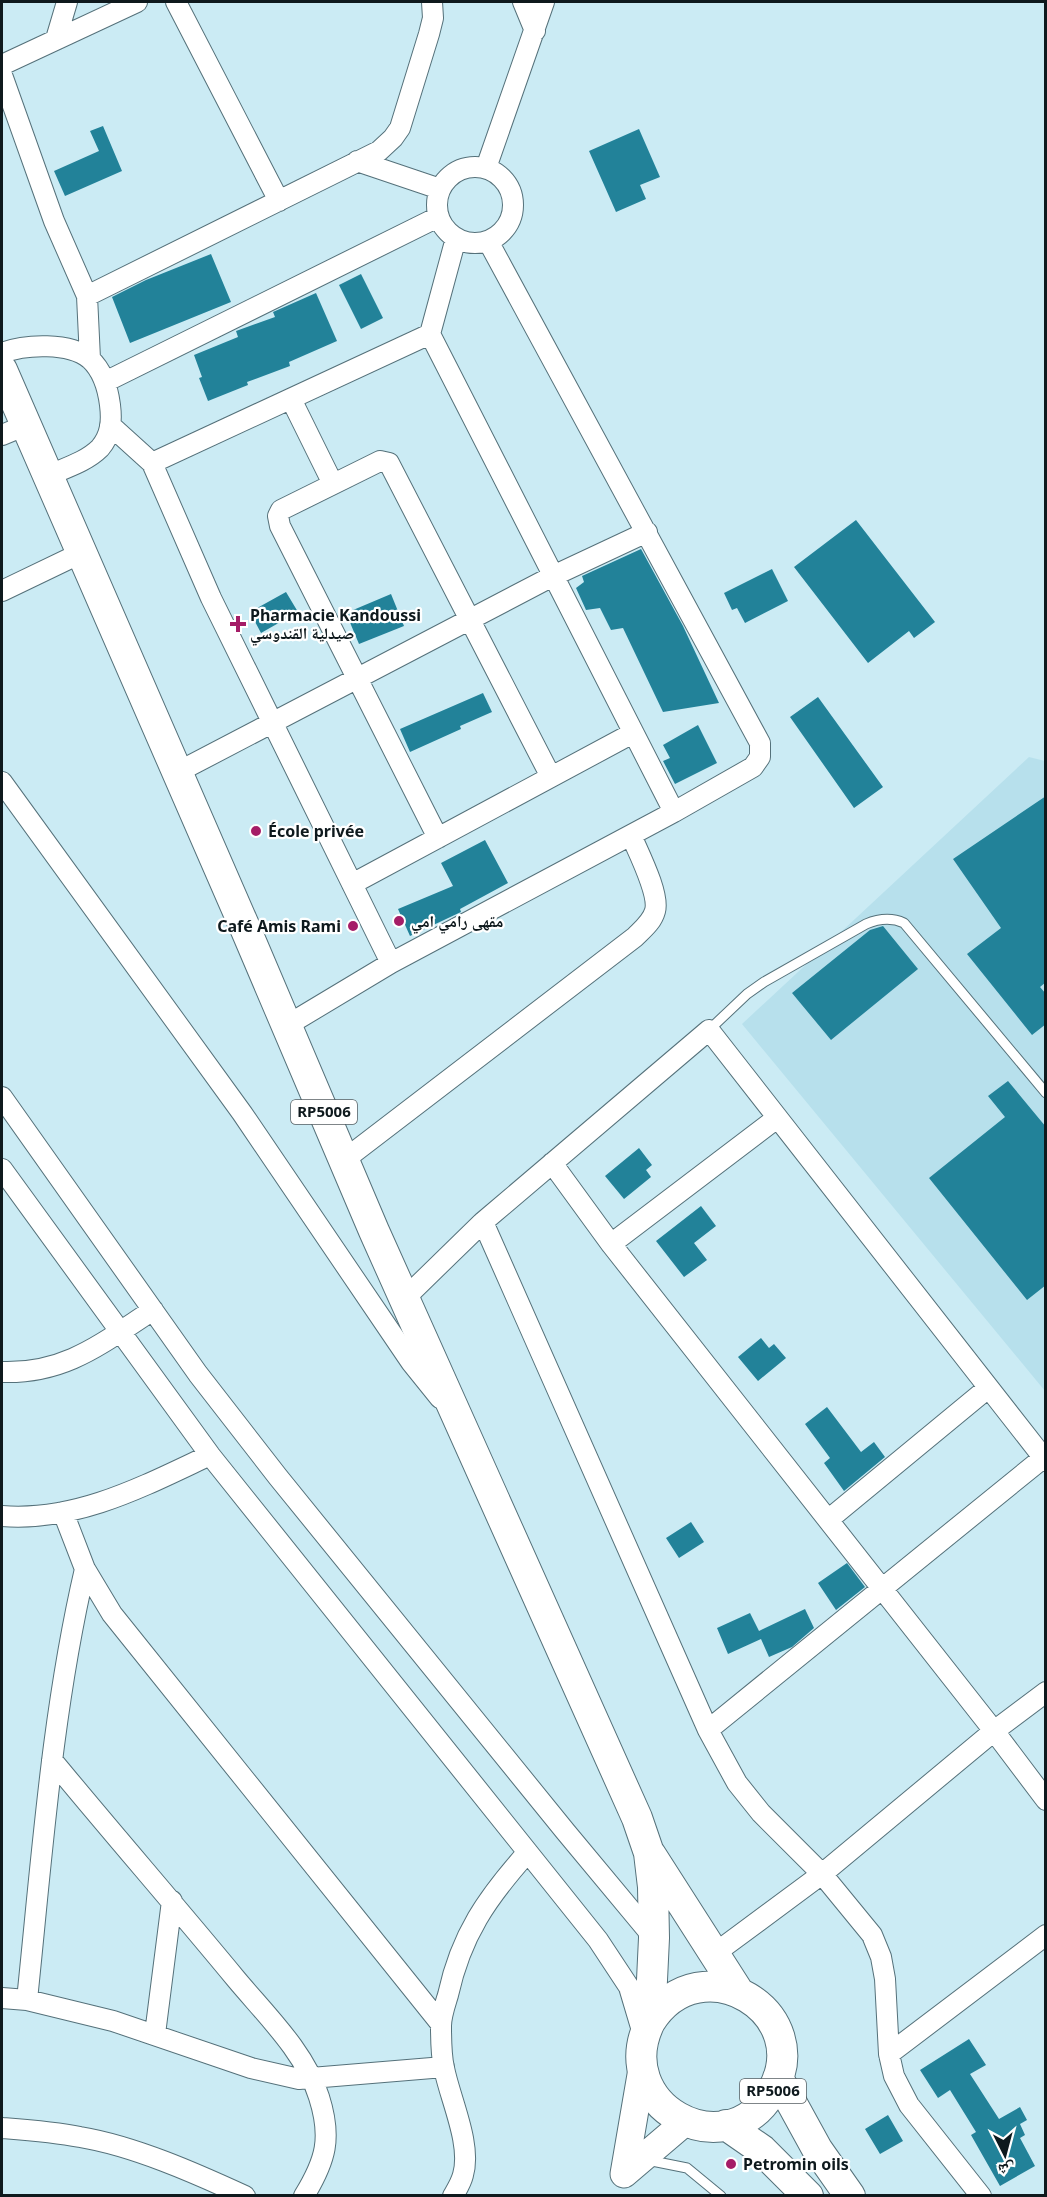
<svg xmlns="http://www.w3.org/2000/svg" width="1047" height="2197" font-family="'Noto Sans','Noto Naskh Arabic',sans-serif">
	<style>
		.built { fill: #b7e0ec }
		.building { fill: #228299 }
		.lines { fill: none; stroke-linecap: round; stroke-linejoin: round }
		.lane-casing { stroke: #55717a; stroke-width: 11 }
		.street-casing { stroke: #55717a; stroke-width: 22 }
		.secondary-casing { stroke: #55717a; stroke-width: 29 }
		.primary-casing { stroke: #55717a; stroke-width: 32 }
		.lane { stroke: #fff; stroke-width: 9 }
		.street { stroke: #fff; stroke-width: 20 }
		.secondary { stroke: #fff; stroke-width: 27 }
		.primary { stroke: #fff; stroke-width: 30 }
		.poi-dot { fill: #a51d67; stroke: #fff; stroke-width: 2 }
		.labels { text-anchor: middle; stroke-width: 4.5; stroke-linejoin: round; paint-order: stroke }
		.shield { fill: #fff; stroke: #565e61; stroke-width: 1.5 }
		.shield-label { font-size: 15px; font-weight: bold; fill: #0e191d }
		.poi-label { font-size: 16px; font-weight: bold; fill: #0e191d; stroke: #fff; text-anchor: start }
	</style>
	<rect width="100%" height="100%" fill="#cbebf4"/>
	<path class="built" d="M1029,757L1045,761V1391L742,1024Z"/>
	<path class="building" d="M103,126L122,171L65,196L54,171L99,151L90,131Z
		M639,129L660,177L640,185L646,199L616,212L589,151Z
		M211,254L231,302L130,343L112,297L146,280Z
		M361,274L383,318L361,329L339,285Z
		M316,293L337,341L289,362L290,366L247,382L248,385L208,401L199,378L202,377L194,355L238,337L236,331L275,317L273,312Z
		M856,520L935,622L914,638L909,631L868,663L794,567Z
		M641,549L683,626L719,703L663,712L623,628L611,630L600,608L586,610L576,588L584,582L582,576Z
		M772,569L788,601L745,623L737,608L732,610L724,593Z
		M286,592L298,612L261,633L250,612Z
		M391,594L404,626L359,644L346,613Z
		M483,693L492,712L460,726L461,729L410,752L400,729Z
		M818,697L883,787L854,808L790,717Z
		M698,725L717,763L675,784L663,761L670,758L663,745Z
		M1046,796V982L1040,987L1046,994V1024L1032,1035L967,954L1001,928L953,859Z
		M485,840L508,883L460,909L461,912L410,936L398,909L453,886L441,863Z
		M883,926L918,969L831,1040L792,993L870,930Z
		M1008,1081L1046,1127V1285L1027,1300L929,1178L1005,1117L988,1096Z
		M639,1148L652,1165L646,1170L651,1177L624,1199L605,1176Z
		M701,1206L716,1226L694,1243L707,1260L684,1277L656,1241Z
		M761,1338L769,1348L774,1344L786,1358L758,1381L738,1357Z
		M827,1407L861,1452L874,1442L885,1457L844,1491L824,1463L830,1458L805,1424Z
		M691,1522L704,1542L679,1558L666,1538Z
		M847,1563L865,1587L836,1610L818,1583Z
		M805,1609L814,1628L792,1647L769,1657L761,1639L728,1654L717,1628L750,1613L759,1631Z
		M969,2039L986,2065L970,2074L999,2119L1020,2107L1027,2120L1020,2124L1025,2135L1020,2138L1035,2166L1000,2186L971,2135L976,2132L950,2090L938,2098L920,2070Z
		M888,2115L903,2141L880,2154L865,2129Z"/>
	<g class="lines">
		<defs>
			<path id="lane" d="M709,1030L747,994L764,982L866,924C878,919 891,917 904,923L1046,1093
				M647,2160L687,2168L721,2196"/>
			<path id="street" d="M176,2L279,201
				M523,2L535,31
				M56,39L67,2
				M2,65L137,2
				M2,75L54,221L87,296L90,359
				M357,161L440,189
				M437 205a38 38 0 1 1 76 0a38 38 0 1 1-76 0Z
				M486,168L544,2
				M456,238L430,334L674,812
				M87,296L379,151L393,138L400,128L429,34L433,18L432,2
				M2,353C25,344 70,342 90,359C103,371 108,389 110,405C112,421 111,435 100,448C86,462 65,468 47,476
				M105,382L438,217
				M291,399L333,484
				M110,425L152,463L211,598L391,963
				M2,435L26,425
				M152,463L430,334
				M2,591L81,553
				M176,773L553,576L647,532
				M2,782L242,1113L411,1362L440,1398
				M438,838L280,526L278,516L281,510L380,461L389,463L551,777
				M352,884L633,733
				M286,1026L391,963L674,812L753,767L760,757V743L488,241
				M2,1097L198,1374L278,1477L565,1831L654,1938
				M344,1160L635,937C643,929 652,922 655,911C660,894 638,852 631,835
				M552,1163L611,1244L994,1731L1046,1800
				M2,1169L210,1455L598,1940L629,1987L643,2034
				M483,1222L708,1730L737,1783L761,1813L822,1874L872,1935L881,1957L885,1979L889,2054L894,2076L909,2105L981,2196
				M611,1244L777,1118
				M404,1299L483,1222L709,1030L1046,1461
				M2,1372C66,1374 102,1343 153,1310
				M63,1512L85,1569L112,1614L441,2024
				M2,1516C77,1522 144,1486 210,1455
				M828,1520L988,1388
				M708,1730L1043,1458
				M52,1760C113,1834 175,1905 236,1979C266,2015 305,2052 319,2097C332,2138 326,2160 304,2196
				M714,1954L822,1874L994,1731L1046,1692
				M2,1998L27,2000L113,2021L251,2068L299,2079L444,2067
				M27,2000C42,1856 52,1711 85,1569
				M155,2034L172,1901
				M889,2054L1046,1935
				M2,2128C27,2130 54,2132 80,2137C134,2146 195,2173 245,2196
				M453,2196C457,2189 461,2183 463,2175C472,2144 450,2099 444,2068C441,2055 441,2040 441,2026C441,2016 445,2005 448,1995C461,1935 487,1898 527,1853"/>
			<path id="secondary" d="M642,2069L624,2174L685,2122"/>
			<path id="primary" d="M2,370L246,930L374,1231L637,1818L649,1853L653,1887L654,1938L650,2022C609,2105 725,2169 771,2093C819,2014 701,1941 650,2022
				M651,1855L738,1991
				M778,2078L817,2149L850,2196
				M726,2125L762,2150L808,2196"/>
		</defs>
		<use href="#lane" class="lane-casing"/>
		<use href="#street" class="street-casing"/>
		<use href="#secondary" class="secondary-casing"/>
		<use href="#primary" class="primary-casing"/>
		<use href="#lane" class="lane"/>
		<use href="#street" class="street"/>
		<use href="#secondary" class="secondary"/>
		<use href="#primary" class="primary"/>
	</g>
	<g class="poi-dot">
		<path d="M235 615h6v6h6v6h-6v6h-6v-6h-6v-6h6z"/>
		<circle cx="256" cy="831" r="6"/>
		<circle cx="399" cy="921" r="6"/>
		<circle cx="353" cy="926" r="6"/>
		<circle cx="731" cy="2164" r="6"/>
	</g>
	<g class="labels">
		<g class="shield">
			<rect x="291" y="1100" width="66" height="24" rx="4.5"/>
			<rect x="740" y="2079" width="66" height="24" rx="4.5"/>
		</g>
		<g class="shield-label">
			<text x="324" y="1117">RP5006</text>
			<text x="773" y="2096">RP5006</text>
		</g>
		<g class="poi-label">
			<text x="250" y="621">Pharmacie Kandoussi<tspan x="250" dy="18">صيدلية القندوسي</tspan></text>
			<text x="268" y="837">École privée</text>
			<text x="411" y="927">مقهى رامي امي</text>
			<text x="341" y="932" text-anchor="end">Café Amis Rami</text>
			<text x="743" y="2170">Petromin oils</text>
		</g>
	</g>
	<rect width="1047" height="2197" fill="none" stroke="#0e191d" stroke-width="6"/>
	<g transform="translate(1005 2155) rotate(174)" stroke="#ffffff" stroke-width="4.5" paint-order="stroke">
	<path d="M0-4.5L10 22L0 15L-10 22Z" fill="#0e191d"/>
	<text y="-9" font-size="16" font-weight="bold" text-anchor="middle" fill="#0e191d">ش</text>
	</g>
</svg>
